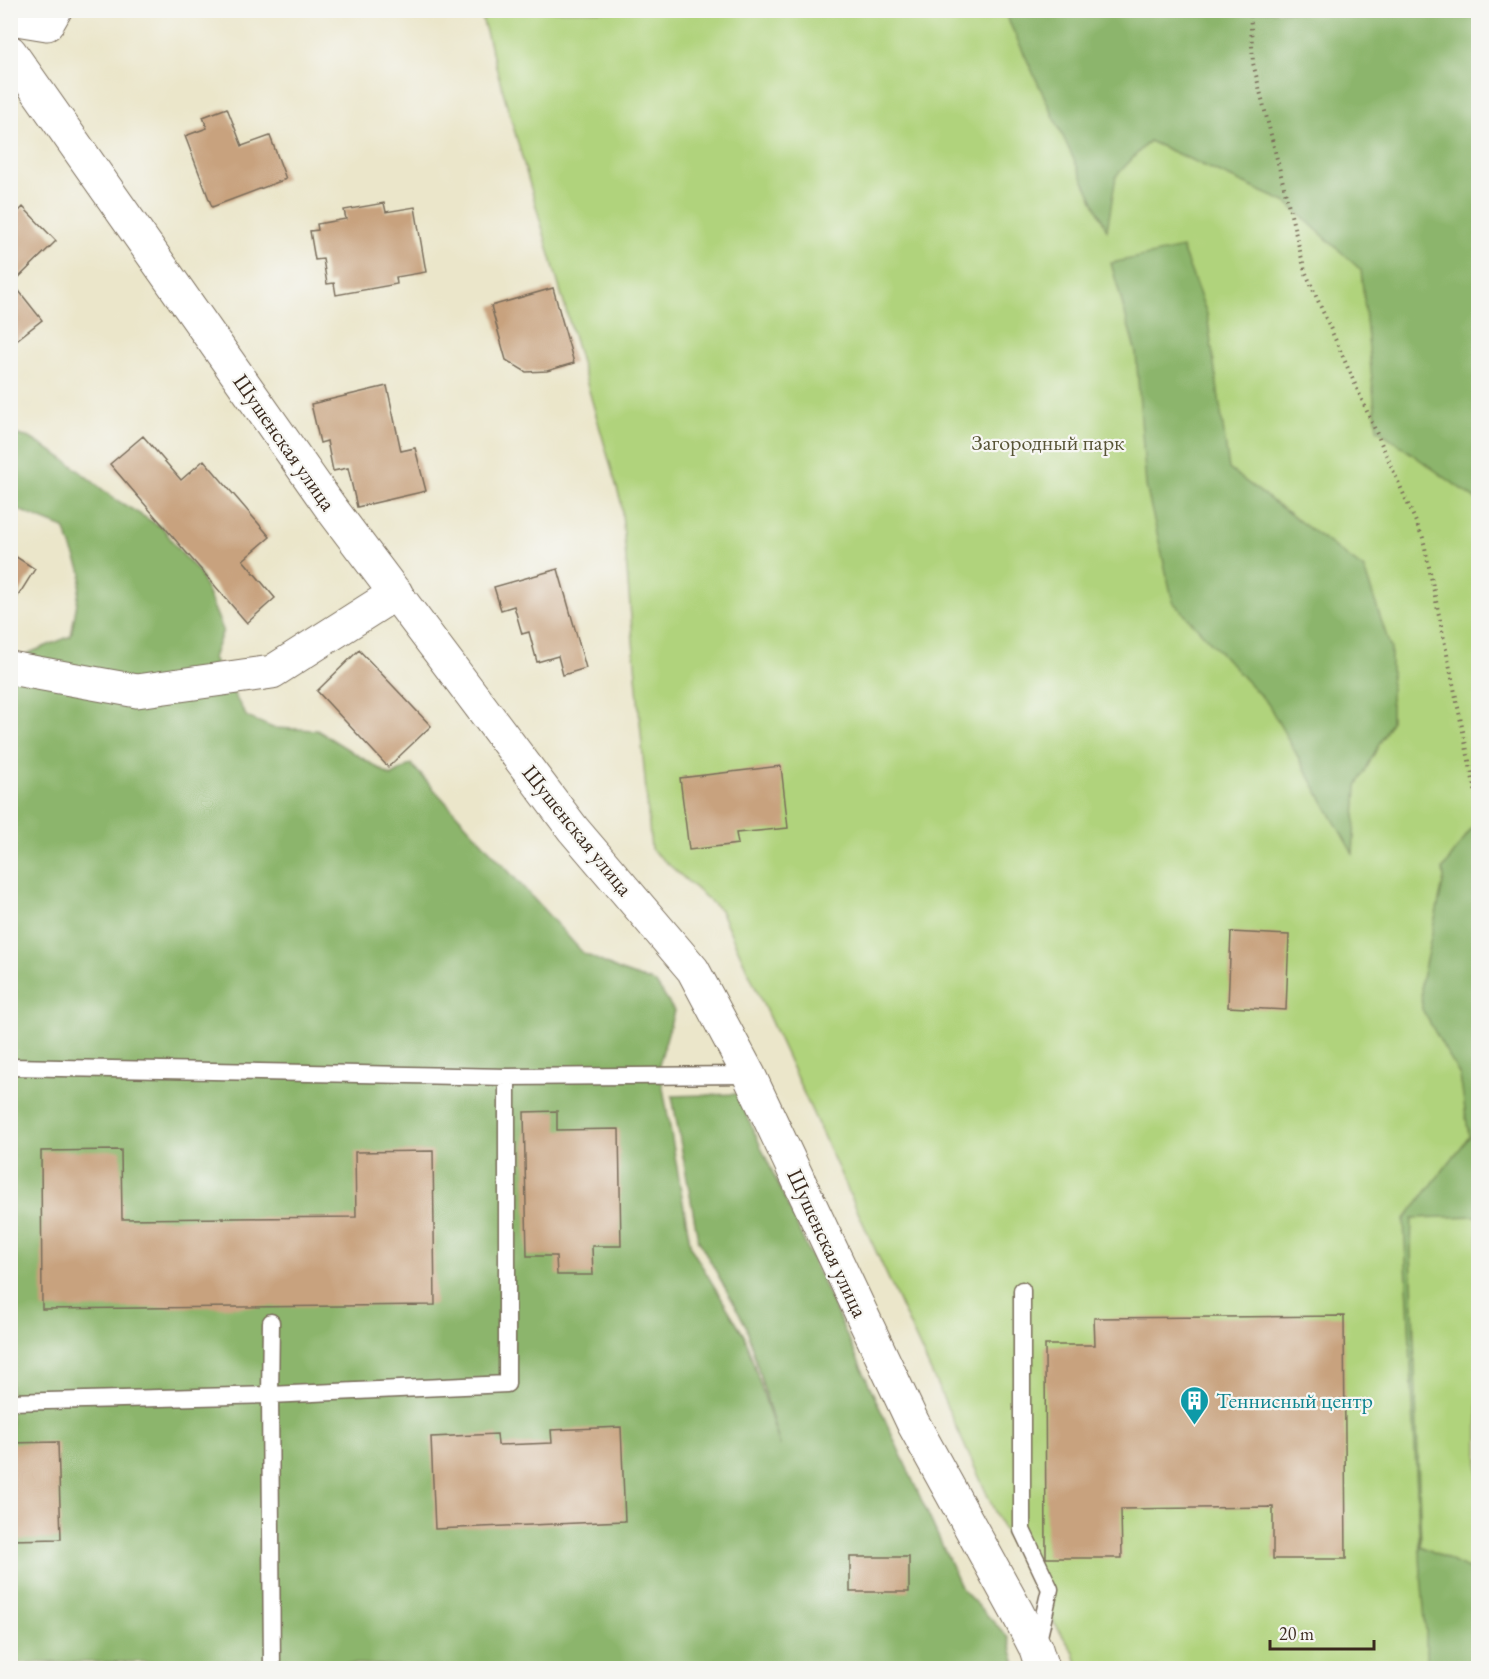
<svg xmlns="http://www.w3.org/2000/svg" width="1489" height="1679" font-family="'EB Garamond',serif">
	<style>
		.green { fill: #b0d37c; stroke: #767e4d; stroke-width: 1.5 }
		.forest { fill: #8cb56c; stroke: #647045; stroke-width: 1.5 }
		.building { fill: #c8a27e }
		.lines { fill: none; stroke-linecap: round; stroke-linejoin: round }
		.service-casing { stroke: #796c5a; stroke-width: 19 }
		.minor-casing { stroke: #796c5a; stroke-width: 35 }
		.path { stroke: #796c5a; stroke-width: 4; stroke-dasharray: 1.5 4.5; stroke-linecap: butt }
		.service { stroke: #fff; stroke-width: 16 }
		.minor { stroke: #fff; stroke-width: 33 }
		.labels { text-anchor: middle; stroke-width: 4.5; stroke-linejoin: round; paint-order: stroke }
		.street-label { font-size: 22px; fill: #3b2a1e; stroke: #f6f6f2 }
		.park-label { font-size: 22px; fill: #585436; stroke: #f6f6f2 }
		.culture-label { font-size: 22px; fill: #0d838f; stroke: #f6f6f2; text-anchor: start }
	</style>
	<rect width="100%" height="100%" fill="#f6f6f2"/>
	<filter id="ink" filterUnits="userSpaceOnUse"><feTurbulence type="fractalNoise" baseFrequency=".0167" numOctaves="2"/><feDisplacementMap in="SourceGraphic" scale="12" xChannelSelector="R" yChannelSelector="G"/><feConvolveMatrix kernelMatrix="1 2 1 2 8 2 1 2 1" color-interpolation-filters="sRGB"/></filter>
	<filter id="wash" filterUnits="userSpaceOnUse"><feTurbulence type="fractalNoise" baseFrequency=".008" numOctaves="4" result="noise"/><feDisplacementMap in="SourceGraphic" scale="24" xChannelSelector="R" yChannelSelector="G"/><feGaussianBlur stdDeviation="1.35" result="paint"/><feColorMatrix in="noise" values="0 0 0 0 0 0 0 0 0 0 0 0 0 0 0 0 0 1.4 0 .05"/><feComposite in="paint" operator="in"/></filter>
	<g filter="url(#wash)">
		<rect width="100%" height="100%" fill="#ebe6ca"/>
		<path class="green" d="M480,11H1478V1668H1078L1074,1653L1045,1609L1001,1525L720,910L651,849L621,502Z"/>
		<path class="forest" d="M1004,11H1478V501L1377,429L1361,270L1287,203L1149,141L1116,176L1107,230Z
			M1182,248L1207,314L1229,469L1364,569L1391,649V722L1357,786L1353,854L1268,704L1173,602L1146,486L1136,353L1111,263Z
			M10,433L30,438L56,454L72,465L113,498L163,528L177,548L199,572L223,630L213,658L247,717L273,728L317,730L391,776L411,764L583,953L621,971L656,983L674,1011L659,1065L691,1248L745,1337L780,1446L746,1326L698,1239L672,1096L737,1094L962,1589L1008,1637L1017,1668H460L272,1661L11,1663V664L29,653L71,636L82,574L64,528L11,507Z
			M1478,819V1216L1412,1218L1411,1248L1421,1546L1478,1574V1668H1426V1633L1421,1574L1404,1220L1469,1137L1460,1076L1422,1009L1421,983L1444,878L1443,869Z"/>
		<g id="blocks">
			<path class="building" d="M227,108L242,146L270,136L286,179L212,207L185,136L207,128L203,117Z
				M384,203L386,212L415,207L426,272L396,277L397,284L336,295L334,283L327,284L323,259L315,260L310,231L318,230L317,224L346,219L344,210Z
				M23,207L56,241L10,286V220Z
				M553,288L574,363L547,371L526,372L506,360L491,306Z
				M19,291L42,320L10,345V298Z
				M387,386L401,451L415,448L426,491L357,507L348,468L333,471L327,441L320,443L311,404Z
				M143,436L181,480L204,460L270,537L243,560L275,598L247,623L110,464Z
				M10,553L35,569L10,609Z
				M558,569L586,668L563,675L558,656L537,662L529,632L522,634L514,606L501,610L494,587Z
				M359,650L431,726L388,767L317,691Z
				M781,766L788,828L736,833L738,844L689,850L680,778Z
				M1231,932L1289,935L1286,1010L1228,1007Z
				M557,1111V1130L619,1129L621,1246H592L593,1275H557L556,1256H527L524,1112Z
				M121,1150L122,1219L356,1217L355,1152L433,1151L435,1305L42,1309L41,1151Z
				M1344,1316L1346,1559H1273V1507L1121,1509L1122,1558H1046L1045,1345H1095L1094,1318Z
				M621,1427L625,1521L435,1529L431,1437L497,1434L498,1445L552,1443L551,1430Z
				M58,1442L61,1539L10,1540V1443Z
				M850,1557H909V1592H850Z"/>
		</g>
	</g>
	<g filter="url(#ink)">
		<use href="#blocks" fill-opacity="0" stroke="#796c5a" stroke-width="1.5"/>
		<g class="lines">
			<defs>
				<path id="service" d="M10,1067L507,1077L749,1075
					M1022,1290V1530L1050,1589L1037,1645
					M271,1322L270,1395L272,1668
					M10,1402L270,1395L507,1384V1077"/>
				<path id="minor" d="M10,18L47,24L55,10
					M10,52L331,508L573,829L693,970L749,1075L913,1423L1017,1612L1036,1649L1042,1668
					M10,668L137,691L272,672L396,593"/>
			</defs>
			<use href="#service" class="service-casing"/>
			<use href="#minor" class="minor-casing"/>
			<path class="path" d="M1250,10L1253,63L1305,271L1423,538L1478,804"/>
			<use href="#service" class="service"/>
			<use href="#minor" class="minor"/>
		</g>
	</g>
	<defs>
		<symbol id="building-pin" viewBox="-11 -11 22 30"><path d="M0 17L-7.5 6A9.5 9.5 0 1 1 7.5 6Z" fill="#0f9aa8" stroke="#f6f6f2"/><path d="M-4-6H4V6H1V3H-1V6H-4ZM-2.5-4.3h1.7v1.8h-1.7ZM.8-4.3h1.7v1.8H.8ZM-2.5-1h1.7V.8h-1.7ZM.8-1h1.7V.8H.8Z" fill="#fff"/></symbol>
	</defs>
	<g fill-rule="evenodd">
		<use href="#building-pin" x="1178" y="1384" width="33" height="45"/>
	</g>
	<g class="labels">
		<g class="street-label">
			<text transform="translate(285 442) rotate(55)" y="8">Шушенская улица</text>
			<text transform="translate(578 830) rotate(51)" y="8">Шушенская улица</text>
			<text transform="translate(828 1243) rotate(65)" y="8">Шушенская улица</text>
		</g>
		<g class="park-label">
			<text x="1048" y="450">Загородный парк</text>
		</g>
		<g class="culture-label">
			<text x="1216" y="1408">Теннисный центр</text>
		</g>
	</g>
	<rect width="1489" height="1679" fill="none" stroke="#f6f6f2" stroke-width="36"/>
	<path d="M1270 1640v9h104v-9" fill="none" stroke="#3b2a1e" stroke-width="3"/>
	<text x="1279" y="1640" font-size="18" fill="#3b2a1e" stroke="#f6f6f2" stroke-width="4.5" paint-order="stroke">20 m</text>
</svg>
